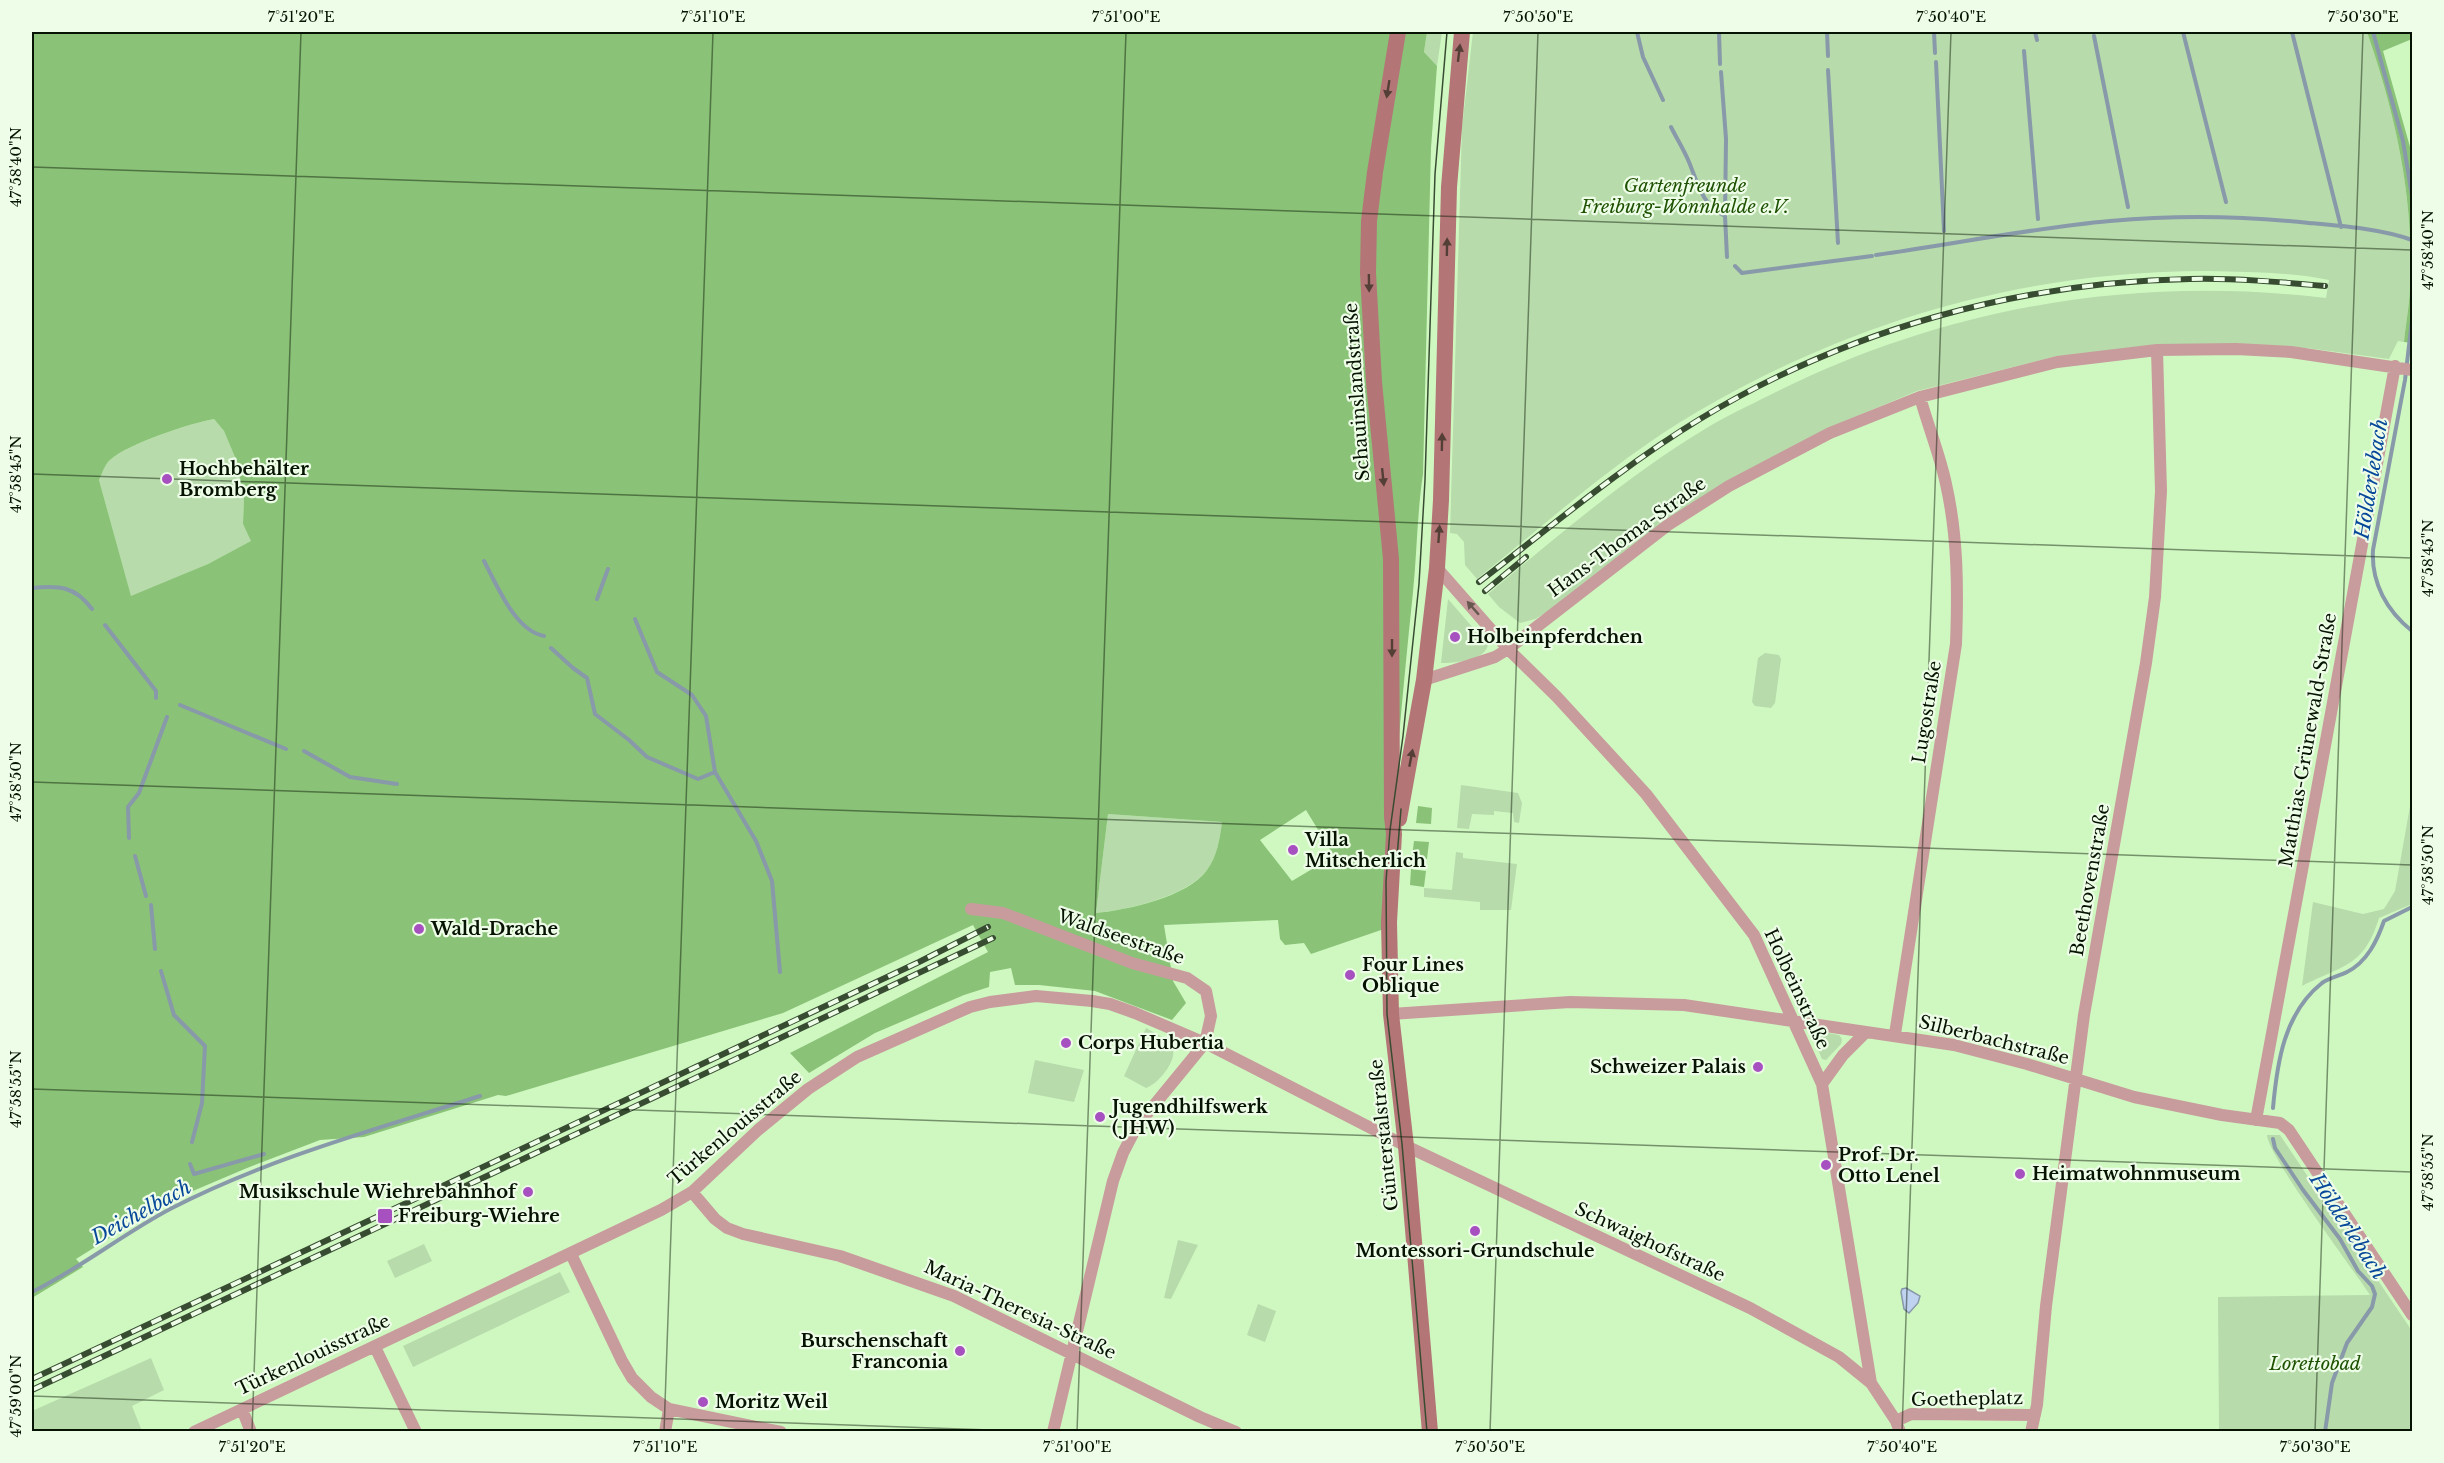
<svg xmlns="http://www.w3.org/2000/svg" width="2444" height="1463" font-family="'Libre Baskerville',serif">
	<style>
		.green { fill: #b7dbab }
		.forest { fill: #8ac277; fill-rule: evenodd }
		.water { fill: #bfd3f1; stroke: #8899a9; stroke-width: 1.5 }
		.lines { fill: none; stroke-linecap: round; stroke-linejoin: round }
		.stream { stroke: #8899a9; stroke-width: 4 }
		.street { stroke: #c89c9c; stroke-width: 12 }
		.secondary { stroke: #b47577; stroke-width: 16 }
		.tram { stroke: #384c32; stroke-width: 1.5 }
		.rail-casing { stroke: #384c32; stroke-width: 6 }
		.rail { stroke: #edfde7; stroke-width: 4; stroke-dasharray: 11; stroke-linecap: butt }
		.oneway { fill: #543f37 }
		.oneway2 { fill: #67584f }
		.ticks { fill: none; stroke: #061302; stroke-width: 1.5; stroke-opacity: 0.45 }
		.poi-dot { fill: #a751c0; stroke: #edfde7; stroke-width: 2 }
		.labels { text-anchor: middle; stroke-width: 4.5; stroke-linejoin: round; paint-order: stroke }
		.park-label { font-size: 18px; font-style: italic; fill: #1d5101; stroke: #edfde7 }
		.street-label { font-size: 18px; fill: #061302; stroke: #edfde7 }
		.poi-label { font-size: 18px; font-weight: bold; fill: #061302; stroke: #edfde7; text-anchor: start }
		.water-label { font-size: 20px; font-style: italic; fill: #07489a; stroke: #edfde7 }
		.neatline { fill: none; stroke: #061302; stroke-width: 2 }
		.ticks-label { font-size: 15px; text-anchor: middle; fill: #061302 }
	</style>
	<rect width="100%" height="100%" fill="#cff8c1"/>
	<path class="green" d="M1427,32H1442L1437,66L1424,52Z
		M1473,32H2367C2395,113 2414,196 2410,283C2410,302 2406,322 2404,342L2398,341L2389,359L2307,348L2057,356L1917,391L1826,429L1725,484L1547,612L1535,619L1520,623L1499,607L1488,594C1558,536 1627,476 1705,429C1726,416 1748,406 1770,395C1945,307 2132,275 2326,298L2329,280C2289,272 2247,272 2207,271C2025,271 1854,320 1697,412C1618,458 1548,522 1477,579L1465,565L1464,542L1457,534L1450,533L1462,127Z
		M214,419L224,431L237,462L244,498L243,524L252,541L208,564L131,597L99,480C102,474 105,464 110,460C127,444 191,423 214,419Z
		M1448,599L1488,645C1485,661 1454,663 1441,663Z
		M1765,653L1779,655L1781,659L1775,703L1771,708L1755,706L1752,702L1758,658Z
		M1461,785L1518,793L1522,803L1519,823L1514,822L1513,813L1494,811V815L1472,814L1469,829L1457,828Z
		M2412,795V904L2379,918C2364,967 2343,965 2302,986L2313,902L2363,914L2384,909L2395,891Z
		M1108,814L1222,822C1220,838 1217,857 1207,870C1188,896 1127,910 1096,913Z
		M1456,852L1463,853V858L1517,864L1511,910H1480V902L1424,897V888L1452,890Z
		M1146,1028C1153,1032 1164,1037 1170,1043C1182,1056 1159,1084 1146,1088L1124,1076Z
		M1818,1031L1839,1035L1842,1039L1841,1044L1826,1060L1822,1059L1813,1038L1814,1034Z
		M1035,1060L1084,1070L1074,1102L1028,1093Z
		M2267,1135H2280L2412,1331V1431H2219L2218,1297L2370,1295C2353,1269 2268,1156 2267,1135Z
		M1178,1240L1198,1245L1171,1299L1164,1298Z
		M424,1244L432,1261L395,1278L387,1261Z
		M560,1272L570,1292L413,1367L403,1346Z
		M1258,1304L1276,1311L1265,1342L1247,1335Z
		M151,1358L164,1390L132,1406L142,1431H32V1411Z"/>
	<path class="forest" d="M32,32H1427L1424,52L1437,66L1431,148L1423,474C1417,514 1417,553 1413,592C1401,705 1392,816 1384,929L1311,954L1304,943L1285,945L1280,939L1278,920L1164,925L1173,981L1186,1003L1172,1020L1095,991L1039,985H1015L1011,968L990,972L989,987L964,995L875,1033L809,1073L790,1053L988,952L973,925L783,1013L506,1096L498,1095L364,1137L320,1140L247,1168L167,1202L76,1259L83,1267L32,1298ZM214,419L224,431L237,462L244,498L243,524L251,541L208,564L131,596L99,480C102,474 105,464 110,460C127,444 191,423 214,419ZM1306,810L1334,856L1292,881L1260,840ZM1108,814L1222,822C1220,838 1217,857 1207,870C1188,897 1127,910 1096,913Z
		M2367,32H2412V39L2383,51L2412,154V343L2404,342C2406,322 2410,302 2410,283C2414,196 2395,113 2367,32Z
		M1418,806L1432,808L1431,824L1416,823Z
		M1414,841L1429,842L1427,859L1412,857Z
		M1411,869L1426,871L1424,887L1410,885Z"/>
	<path class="water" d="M1906,1288L1920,1296L1918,1303L1909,1313L1904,1309L1901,1292L1902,1289Z"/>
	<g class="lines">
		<path class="stream" d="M1637,32L1643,57L1663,100
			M1719,32L1720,64
			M1827,32L1828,56
			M1934,32L1935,53
			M2035,32L2037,40
			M2183,32L2226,202
			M2292,32L2341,227
			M2373,32L2403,141L2412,196
			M2094,36L2128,207
			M2024,51L2038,219
			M1936,62L1944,231
			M1828,70L1838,243
			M1721,72L1726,139L1725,216
			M1671,127C1677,139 1684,150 1689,162C1698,184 1702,205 1725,216L1727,257
			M1876,255C1954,244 2032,228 2110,221C2176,215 2243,216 2309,223C2343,226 2381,229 2412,240
			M1735,266L1742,273L1872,256
			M2412,320L2405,380L2373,550C2371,583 2387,611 2412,631
			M484,561C497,585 515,631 544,636
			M32,588C58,585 75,586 92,609
			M597,599L608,569
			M635,619L657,672L692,695L706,716L715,772L756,841L772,881L780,972
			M105,625L156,691V698
			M551,648L573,668L587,678L595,714L629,740L647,757L698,779L715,772
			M180,705L286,749
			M304,751L350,777L397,784
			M129,838L128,807L139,793L167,717
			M135,856L146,896
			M151,905L155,949
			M161,971L174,1015L205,1046L202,1103L192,1142
			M2273,1108C2277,1063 2284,1013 2322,983C2329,978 2339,976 2347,972C2367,962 2377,941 2384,921L2412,907
			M2273,1139L2275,1148L2303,1190L2340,1239L2358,1271L2372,1286L2375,1294L2372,1307L2347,1343L2332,1383L2325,1432
			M190,1164L194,1174L264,1154
			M32,1292C81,1268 124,1233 172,1208C269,1158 377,1129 480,1096"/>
		<path class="street" d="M1437,568L1508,649L1557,697L1646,794L1754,935L1822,1084L1871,1383L1896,1421L1900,1432
			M1424,680L1495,657L1508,649L1668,525L1729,486L1830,433L1920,397L2057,362L2157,350L2236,349L2291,352L2412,370
			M971,909L1003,913L1132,963L1187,978L1206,991L1211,1016L1205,1043L1137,1126L1123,1153L1113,1181L1053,1432
			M1391,1014L1570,1002L1684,1005L1954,1045L2027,1064L2134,1097L2222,1115L2280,1123L2289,1130L2412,1315
			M1895,1034L1956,644C1958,590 1958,537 1946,484C1940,455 1928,426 1920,397
			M1822,1084L1843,1055L1866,1032
			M2256,1120L2395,366
			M692,1192L715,1219L727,1228L743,1234L840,1256L954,1296L1200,1417L1236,1432
			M571,1254L622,1361L632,1378L651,1397L669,1409L781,1432
			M375,1347L416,1432
			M242,1409L251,1432
			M1896,1421L1911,1414L2035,1415
			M194,1432L661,1210L692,1192L758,1130L808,1089L857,1057L970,1007L990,1002L1036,996L1092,1001L1110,1004L1135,1013L1205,1043L1406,1146L1750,1308L1839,1357L1871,1383
			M665,1432L669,1409
			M2031,1432L2037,1405L2046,1306L2084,1015L2146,663L2155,597L2161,491L2157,350"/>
		<path class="secondary" d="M1398,32L1375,172L1369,221L1368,273L1374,382L1391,559L1392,817L1394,834L1389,922L1391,1014L1406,1146L1430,1432
			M1399,819L1424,680L1437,568L1441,500L1449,187L1462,32"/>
		<path class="tram" d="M1396,869L1401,809
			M1427,1432L1402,1144L1387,1014L1386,881L1390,830L1403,736L1419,584L1425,480L1435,174L1447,32"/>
		<defs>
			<path id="rail" d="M1479,582C1552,526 1621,467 1700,419C1846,330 2019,282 2190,279C2235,278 2280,282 2325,286
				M1485,591L1526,557
				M32,1379L919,962L988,927
				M32,1390L993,938"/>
		</defs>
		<use href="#rail" class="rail-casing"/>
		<use href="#rail" class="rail"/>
	</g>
	<defs><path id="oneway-solid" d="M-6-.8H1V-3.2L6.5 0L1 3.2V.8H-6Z" transform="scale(1.5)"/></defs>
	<g class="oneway">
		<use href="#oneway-solid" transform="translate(1459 53) rotate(-83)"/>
		<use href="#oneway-solid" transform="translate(1388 89) rotate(99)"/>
		<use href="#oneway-solid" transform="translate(1447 247) rotate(-89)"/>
		<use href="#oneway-solid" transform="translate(1369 283) rotate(89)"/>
		<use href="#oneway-solid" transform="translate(1442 442) rotate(-89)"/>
		<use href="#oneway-solid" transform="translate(1383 477) rotate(84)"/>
		<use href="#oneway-solid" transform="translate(1439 534) rotate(-86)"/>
		<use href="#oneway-solid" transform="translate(1392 648) rotate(90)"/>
		<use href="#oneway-solid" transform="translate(1411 758) rotate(-79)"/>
	</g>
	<use class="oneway2" href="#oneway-solid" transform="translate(1473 608) rotate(-131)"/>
	<path class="ticks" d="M32,167L2412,250M32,474L2412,558M32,782L2412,865M32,1089L2412,1172M32,1396L1046,1432M252,1432L301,32M664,1432L713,32M1077,1432L1126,32M1490,1432L1538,32M1902,1432L1951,32M2315,1432L2363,32"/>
	<g class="poi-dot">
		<circle cx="167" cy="479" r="6"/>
		<circle cx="1455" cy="637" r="6"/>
		<circle cx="1293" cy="850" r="6"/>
		<circle cx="419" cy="929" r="6"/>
		<circle cx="1350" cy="975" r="6"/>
		<circle cx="1066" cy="1043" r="6"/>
		<circle cx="1758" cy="1067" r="6"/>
		<circle cx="1100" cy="1117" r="6"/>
		<circle cx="1826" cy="1165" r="6"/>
		<circle cx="2020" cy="1174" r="6"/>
		<circle cx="528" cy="1192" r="6"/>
		<rect x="377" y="1208" width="16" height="16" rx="3"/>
		<circle cx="1475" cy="1231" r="6"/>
		<circle cx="960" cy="1351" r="6"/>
		<circle cx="703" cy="1402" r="6"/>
	</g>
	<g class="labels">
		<g class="park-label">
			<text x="1685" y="192">Gartenfreunde<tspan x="1685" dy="21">Freiburg-Wonnhalde e.V.</tspan></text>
			<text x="2315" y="1370">Lorettobad</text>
		</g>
		<g class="street-label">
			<text transform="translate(1357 392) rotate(-94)" y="6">Schauinslandstraße</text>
			<text transform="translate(1627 537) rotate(-36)" y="6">Hans-Thoma-Straße</text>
			<text transform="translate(1927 712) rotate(-81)" y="6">Lugostraße</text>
			<text transform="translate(2308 740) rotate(-80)" y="6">Matthias-Grünewald-Straße</text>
			<text transform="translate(2090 880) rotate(-80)" y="6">Beethovenstraße</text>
			<text transform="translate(1121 937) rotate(19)" y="6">Waldseestraße</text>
			<text transform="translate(1797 989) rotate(65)" y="6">Holbeinstraße</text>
			<text transform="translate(1994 1040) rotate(14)" y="6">Silberbachstraße</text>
			<text transform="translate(735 1128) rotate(-40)" y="6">Türkenlouisstraße</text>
			<text transform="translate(1384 1135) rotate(-96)" y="6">Günterstalstraße</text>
			<text transform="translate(1650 1242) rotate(25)" y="6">Schwaighofstraße</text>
			<text transform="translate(1020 1310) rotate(25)" y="6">Maria-Theresia-Straße</text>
			<text transform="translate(313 1355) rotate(-25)" y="6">Türkenlouisstraße</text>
			<text transform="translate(1967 1399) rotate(-1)" y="6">Goetheplatz</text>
		</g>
		<g class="poi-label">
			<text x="179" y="475">Hochbehälter<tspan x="179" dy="21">Bromberg</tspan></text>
			<text x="1467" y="643">Holbeinpferdchen</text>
			<text x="1305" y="846">Villa<tspan x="1305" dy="21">Mitscherlich</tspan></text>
			<text x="431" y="935">Wald-Drache</text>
			<text x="1362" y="971">Four Lines<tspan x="1362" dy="21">Oblique</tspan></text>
			<text x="1078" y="1049">Corps Hubertia</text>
			<text x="1746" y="1073" text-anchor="end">Schweizer Palais</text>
			<text x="1112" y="1113">Jugendhilfswerk<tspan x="1112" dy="21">(JHW)</tspan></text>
			<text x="1838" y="1161">Prof. Dr.<tspan x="1838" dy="21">Otto Lenel</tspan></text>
			<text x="2032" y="1180">Heimatwohnmuseum</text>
			<text x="516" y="1198" text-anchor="end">Musikschule Wiehrebahnhof</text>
			<text x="398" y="1222">Freiburg-Wiehre</text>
			<text x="1475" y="1257" text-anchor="middle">Montessori-Grundschule</text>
			<text x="948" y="1347" text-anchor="end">Burschenschaft<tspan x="948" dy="21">Franconia</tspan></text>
			<text x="715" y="1408">Moritz Weil</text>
		</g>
		<g class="water-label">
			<text transform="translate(2371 479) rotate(-81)" y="7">Hölderlebach</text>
			<text transform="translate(141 1212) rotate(-29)" y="7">Deichelbach</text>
			<text transform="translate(2348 1226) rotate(57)" y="7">Hölderlebach</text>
		</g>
	</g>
	<rect width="2444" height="1463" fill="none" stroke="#edfde7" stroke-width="66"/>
	<rect x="33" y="33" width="2378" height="1397" class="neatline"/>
	<g class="ticks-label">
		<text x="301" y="22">7°51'20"E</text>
		<text x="713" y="22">7°51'10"E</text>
		<text x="1126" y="22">7°51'00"E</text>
		<text x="1538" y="22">7°50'50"E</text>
		<text x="1951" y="22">7°50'40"E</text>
		<text x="2363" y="22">7°50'30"E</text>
		<text transform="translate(16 167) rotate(-90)" y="5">47°58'40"N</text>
		<text transform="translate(2428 250) rotate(-90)" y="5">47°58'40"N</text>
		<text transform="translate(16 474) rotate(-90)" y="5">47°58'45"N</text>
		<text transform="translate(2428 558) rotate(-90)" y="5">47°58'45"N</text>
		<text transform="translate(16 782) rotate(-90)" y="5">47°58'50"N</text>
		<text transform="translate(2428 865) rotate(-90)" y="5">47°58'50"N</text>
		<text transform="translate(16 1089) rotate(-90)" y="5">47°58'55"N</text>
		<text transform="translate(2428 1172) rotate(-90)" y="5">47°58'55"N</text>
		<text transform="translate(16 1396) rotate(-90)" y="5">47°59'00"N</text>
		<text x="252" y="1452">7°51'20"E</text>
		<text x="665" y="1452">7°51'10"E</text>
		<text x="1077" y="1452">7°51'00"E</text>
		<text x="1490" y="1452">7°50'50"E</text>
		<text x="1902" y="1452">7°50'40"E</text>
		<text x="2315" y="1452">7°50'30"E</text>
	</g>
</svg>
